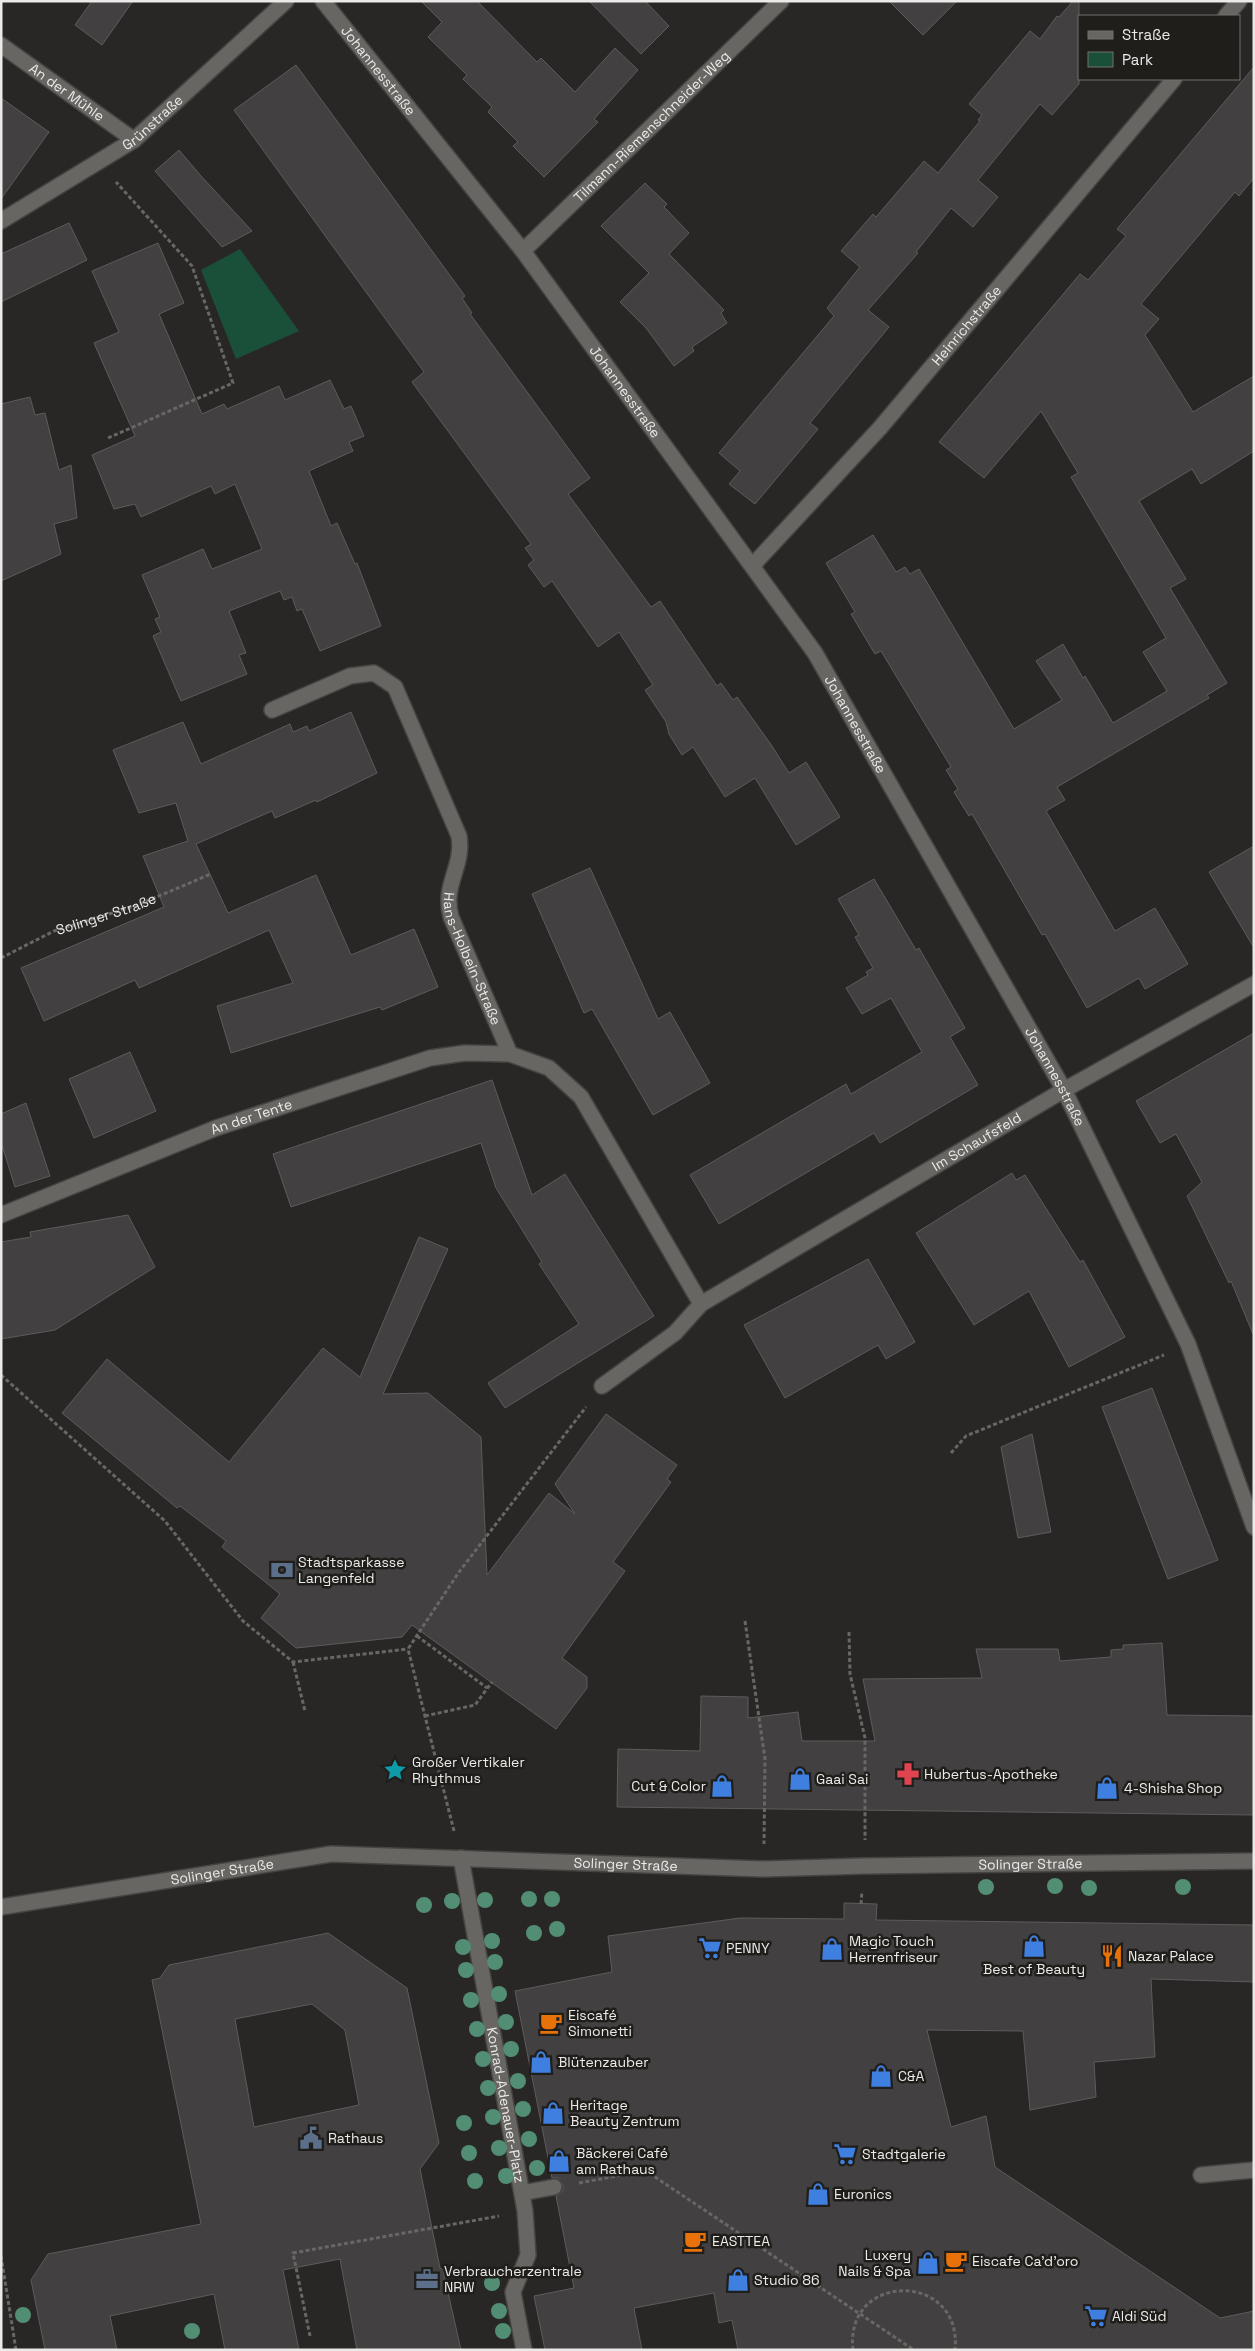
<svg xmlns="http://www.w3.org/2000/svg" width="1255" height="2351" font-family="'Space Grotesk',sans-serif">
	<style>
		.green { fill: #1a4f3a }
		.building { fill: #434041; stroke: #5e5b5c; fill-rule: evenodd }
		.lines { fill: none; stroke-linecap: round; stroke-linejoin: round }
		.minor-casing { stroke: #454442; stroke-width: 18 }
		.path { stroke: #696765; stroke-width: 3; stroke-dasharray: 4 2.5; stroke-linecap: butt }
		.minor { stroke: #686663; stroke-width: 15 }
		.tree { fill: #528e73 }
		.labels { text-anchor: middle; stroke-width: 5; stroke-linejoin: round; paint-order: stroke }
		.street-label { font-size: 14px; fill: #ebeae8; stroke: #1f1e1b }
		.poi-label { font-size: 14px; fill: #ebeae8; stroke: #1f1e1b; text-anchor: start }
	</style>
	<rect width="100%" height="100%" fill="#292725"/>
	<path class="green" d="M240,249L299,331L236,359L201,270Z"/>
	<path class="building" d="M92,1H133L102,45L75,25Z
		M421,1H477L537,62L541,58L575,92L615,48L638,70L594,119L598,122L544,177L513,146L518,142L488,112L492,107L463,79L467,75L428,37L442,22Z
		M589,1H645L669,26L641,54Z
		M889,1H957L923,35Z
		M1073,1H1079V84L1052,115L1040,104L978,180L998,197L973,227L951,208L916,252L918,253L868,310L889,327L810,423L818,429L755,504L729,484L740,471L719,453L834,316L827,308L860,267L841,251L873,214L876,217L924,161L938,173L980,121L978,120L982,115L969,104L1030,31L1040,39L1057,16L1059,17Z
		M296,65L465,296L462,298L472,313L470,314L590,478L568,494L651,607L660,601L717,686L721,683L733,700L737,697L772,746L789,773L806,762L840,817L796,845L755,778L725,797L693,747L682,755L669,734L666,722L645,690L653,685L619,632L598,647L552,581L544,587L528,565L534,560L525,548L531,544L412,382L424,372L234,110Z
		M1254,67V178L1239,196L1235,192L1141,304L1159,319L1145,335L1193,412L1254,376V451L1201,484L1192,469L1139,501L1186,579L1170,588L1227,683L1207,695L1209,698L1057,787L1065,800L1046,811L1115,931L1155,908L1188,964L1145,989L1139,978L1087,1008L1045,934L1042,935L972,814L969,816L954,792L958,789L946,770L951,767L881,651L875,654L851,614L855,612L826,563L873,535L896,572L905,567L910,574L919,569L1014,729L1062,700L1036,661L1063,644L1083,678L1085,676L1113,723L1167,691L1143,652L1166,638L1071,477L1078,473L1041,411L984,478L939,442L1080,274L1088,280L1126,236L1117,229Z
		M1,98L49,132L1,199Z
		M179,150L201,176L252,231L222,247L200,222L155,171Z
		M645,183L667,204L664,207L689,233L669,254L724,310L721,313L727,323L692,347L694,351L674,366L646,328L620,302L649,273L601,226Z
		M69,223L87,260L1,302V254Z
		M158,243L184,303L159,314L202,414L224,404L227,409L279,386L285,400L330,380L344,409L351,406L364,436L349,442L353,451L309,471L331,526L337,523L355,564L357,563L381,626L320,651L302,609L297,611L292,597L284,600L280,591L229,611L246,653L239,655L247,674L181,701L153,636L161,632L155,619L160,617L142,575L203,549L212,569L262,549L235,484L215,494L211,486L141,517L135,504L114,509L92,455L135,436L94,343L119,332L92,271Z
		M30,397L35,415L45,413L59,470L71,465L77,518L54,524L61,554L1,581V404Z
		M351,712L377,773L317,802L316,800L275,818L272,811L196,844L228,913L316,875L351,955L414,929L438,987L382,1010L380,1007L231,1053L217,1006L293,983L269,930L139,988L135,980L44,1021L21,968L164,907L143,856L188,841L176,803L139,813L113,750L183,722L201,764L290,724L293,732L307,726L309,731Z
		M1254,846V948L1209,872Z
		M590,868L658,1019L670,1012L710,1083L653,1115L592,1009L584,1013L532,894Z
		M874,879L916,950L919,948L965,1028L950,1037L978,1085L880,1143L874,1133L719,1224L690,1175L846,1084L851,1094L922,1052L891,998L862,1014L846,988L868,975L866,972L873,968L855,937L859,935L838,899Z
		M1254,1033V1334H1253L1231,1281L1229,1283L1187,1196L1202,1182L1176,1134L1160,1143L1136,1101Z
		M130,1052L156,1111L94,1138L69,1079Z
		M492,1080L532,1195L565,1174L654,1316L505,1408L488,1383L579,1324L539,1264L542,1262L496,1188L481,1143L291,1207L273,1154Z
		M26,1103L50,1176L15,1187L1,1142V1114Z
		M1012,1173L1016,1180L1025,1175L1080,1262L1083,1260L1125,1337L1069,1367L1029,1291L974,1325L916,1233Z
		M128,1215L155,1267L55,1330L1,1339V1242L31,1237L30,1232Z
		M419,1237L448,1249L383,1394L428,1393L481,1437L487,1575L549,1493L575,1514L555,1484L606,1414L677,1465L667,1479L671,1482L613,1562L625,1571L562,1658L587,1677V1688L556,1729L412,1625L402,1637L296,1648L261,1618L280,1594L222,1547L226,1541L180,1506L177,1508L62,1413L107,1359L229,1462L323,1348L360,1377Z
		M868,1259L915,1342L886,1359L878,1345L785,1398L744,1325Z
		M1152,1388L1218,1560L1168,1579L1102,1407Z
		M1032,1434L1051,1532L1018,1538L1001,1447Z
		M1162,1643L1167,1715L1254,1716V1815L617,1807L618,1749L700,1751L701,1696L748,1697V1718L798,1712L802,1741H875L863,1679L982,1678L976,1649H1058L1060,1661L1111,1657V1650L1123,1649V1645Z
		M844,1903L877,1904L876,1920L1254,1925V1982L1151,1979L1155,2057L1094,2062L1096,2097L1030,2110L1023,2031L927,2030L951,2127L986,2116L995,2167L1220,2318L1254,2311V2350H738L732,2320L719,2323L714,2293L634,2308L642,2350H545L534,2296L574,2288L556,2196L563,2191V2185L558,2178H552L515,1991L612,1972L608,1936L740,1918L844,1919Z
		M328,1933L407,1988L439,2143L420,2169L440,2268L443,2270L461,2350H357L340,2259L283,2270L299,2350H225L214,2294L110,2316L117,2350H45L31,2280L48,2254L201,2224L152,1980L160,1978L169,1965ZM312,2004L345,2030L359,2105L254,2127L235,2019Z"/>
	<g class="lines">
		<defs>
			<g id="minor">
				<path id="s2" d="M323,1L523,251L815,653L1064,1090L1188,1344L1254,1527"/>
				<path d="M1226,16L1239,1"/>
				<path id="s3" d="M1,45L134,140"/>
				<path id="s4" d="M1,221L134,140L286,1"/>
				<path id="s5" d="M523,251L781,1"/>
				<path id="s6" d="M753,565L880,428L1174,79"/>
				<path id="s7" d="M272,710L350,676L374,673L395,687L459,836C464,868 442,884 451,917L510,1054"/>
				<path id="s8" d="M1,1215L216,1128L430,1058L465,1053L510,1054L549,1068L581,1097L701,1304"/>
				<path id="s9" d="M602,1386L675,1333L701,1304L1064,1090L1254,984"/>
				<path id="s10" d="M461,1858L525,2211L528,2255L513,2292L524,2350"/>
				<path id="s11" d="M1,1907L331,1854L763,1869L864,1866L1254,1861"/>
				<path d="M1201,2175L1254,2170"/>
				<path d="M522,2193L554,2187"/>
			</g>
		</defs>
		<use href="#minor" class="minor-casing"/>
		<g class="path">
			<path d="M108,438L233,383L192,266L116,182"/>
			<path id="s1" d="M1,958L54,931L135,906L211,874"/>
			<path d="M1,1375L165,1521L243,1621L293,1662L408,1649"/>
			<path d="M951,1453L966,1436L1164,1355"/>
			<path d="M745,1621L765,1759L764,1844"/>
			<path d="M849,1632L850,1674L865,1738V1840"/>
			<path d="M417,1636L487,1688"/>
			<path d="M293,1662L305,1711"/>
			<path d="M425,1716L475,1705L492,1682"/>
			<path d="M454,1831L408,1649L459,1572L586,1407"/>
			<path d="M861,1904L862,1891"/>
			<path d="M579,2183L638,2172L649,2173L914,2350"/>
			<path d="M1,2256L16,2350"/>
			<path d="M310,2336L293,2253L499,2216"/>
			<path d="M853,2350C844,2271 963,2271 955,2350"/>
		</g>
		<use href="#minor" class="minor"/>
	</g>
	<g class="tree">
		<circle cx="1055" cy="1886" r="8"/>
		<circle cx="986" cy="1887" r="8"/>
		<circle cx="1183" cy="1887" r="8"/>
		<circle cx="1089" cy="1888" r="8"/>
		<circle cx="529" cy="1899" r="8"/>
		<circle cx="552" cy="1899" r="8"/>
		<circle cx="485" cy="1900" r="8"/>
		<circle cx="452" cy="1901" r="8"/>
		<circle cx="424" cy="1905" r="8"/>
		<circle cx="557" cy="1929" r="8"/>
		<circle cx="534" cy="1933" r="8"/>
		<circle cx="492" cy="1941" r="8"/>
		<circle cx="463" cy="1947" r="8"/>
		<circle cx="495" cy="1962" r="8"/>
		<circle cx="466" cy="1970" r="8"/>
		<circle cx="499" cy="1994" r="8"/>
		<circle cx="471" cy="2000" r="8"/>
		<circle cx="506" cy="2022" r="8"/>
		<circle cx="477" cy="2029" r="8"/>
		<circle cx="511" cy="2049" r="8"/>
		<circle cx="483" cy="2059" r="8"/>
		<circle cx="518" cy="2081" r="8"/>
		<circle cx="488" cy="2088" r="8"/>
		<circle cx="523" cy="2109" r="8"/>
		<circle cx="493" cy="2117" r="8"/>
		<circle cx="464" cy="2123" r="8"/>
		<circle cx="529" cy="2139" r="8"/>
		<circle cx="499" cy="2148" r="8"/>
		<circle cx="469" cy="2153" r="8"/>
		<circle cx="537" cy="2168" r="8"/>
		<circle cx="506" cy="2176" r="8"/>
		<circle cx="475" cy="2181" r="8"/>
		<circle cx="492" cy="2283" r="8"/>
		<circle cx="499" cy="2311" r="8"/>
		<circle cx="23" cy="2315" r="8"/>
		<circle cx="192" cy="2331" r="8"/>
		<circle cx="503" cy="2331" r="8"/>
	</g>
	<defs>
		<symbol id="bank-bare" viewBox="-9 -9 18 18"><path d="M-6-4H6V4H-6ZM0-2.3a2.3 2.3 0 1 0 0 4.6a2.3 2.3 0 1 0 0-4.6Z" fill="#5c6f8a" stroke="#1f1e1b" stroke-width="2.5" paint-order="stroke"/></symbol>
		<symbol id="sight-bare" viewBox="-9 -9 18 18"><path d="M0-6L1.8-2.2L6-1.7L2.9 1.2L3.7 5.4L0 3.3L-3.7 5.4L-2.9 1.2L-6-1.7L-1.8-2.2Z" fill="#0f9aa8" stroke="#1f1e1b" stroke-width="2.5" paint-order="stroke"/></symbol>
		<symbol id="pharmacy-bare" viewBox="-9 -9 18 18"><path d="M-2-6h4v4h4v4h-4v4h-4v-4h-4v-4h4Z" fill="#e0444e" stroke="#1f1e1b" stroke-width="2.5" paint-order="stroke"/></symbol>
		<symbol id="shop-bare" viewBox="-9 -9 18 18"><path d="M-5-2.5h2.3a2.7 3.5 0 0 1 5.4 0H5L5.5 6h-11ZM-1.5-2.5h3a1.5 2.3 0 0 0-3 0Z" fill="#3f7fe0" stroke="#1f1e1b" stroke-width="2.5" paint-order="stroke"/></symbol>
		<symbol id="supermarket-bare" viewBox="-9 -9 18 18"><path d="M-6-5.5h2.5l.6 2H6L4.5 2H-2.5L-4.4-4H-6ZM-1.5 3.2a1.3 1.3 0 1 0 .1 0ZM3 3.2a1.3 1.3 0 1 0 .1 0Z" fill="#3f7fe0" stroke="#1f1e1b" stroke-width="2.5" paint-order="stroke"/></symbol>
		<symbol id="restaurant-bare" viewBox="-9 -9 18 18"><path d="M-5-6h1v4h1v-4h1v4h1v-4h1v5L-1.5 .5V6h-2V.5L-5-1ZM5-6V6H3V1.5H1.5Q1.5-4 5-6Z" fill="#e8710a" stroke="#1f1e1b" stroke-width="2.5" paint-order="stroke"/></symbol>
		<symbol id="cafe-bare" viewBox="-9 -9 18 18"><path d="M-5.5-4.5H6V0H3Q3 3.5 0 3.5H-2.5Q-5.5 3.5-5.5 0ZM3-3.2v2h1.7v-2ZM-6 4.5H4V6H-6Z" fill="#e8710a" stroke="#1f1e1b" stroke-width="2.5" paint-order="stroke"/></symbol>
		<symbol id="civic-bare" viewBox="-9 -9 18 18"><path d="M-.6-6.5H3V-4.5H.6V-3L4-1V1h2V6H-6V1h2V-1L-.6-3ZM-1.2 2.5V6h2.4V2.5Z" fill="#5c6f8a" stroke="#1f1e1b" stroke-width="2.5" paint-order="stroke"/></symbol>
		<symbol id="office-bare" viewBox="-9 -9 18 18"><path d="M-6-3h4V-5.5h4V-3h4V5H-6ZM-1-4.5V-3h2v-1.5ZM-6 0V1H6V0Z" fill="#5c6f8a" stroke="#1f1e1b" stroke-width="2.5" paint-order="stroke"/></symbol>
	</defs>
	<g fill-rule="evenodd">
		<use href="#bank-bare" x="266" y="1554" width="32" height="32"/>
		<use href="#sight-bare" x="379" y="1754" width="32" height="32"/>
		<use href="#pharmacy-bare" x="892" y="1758" width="32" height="32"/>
		<use href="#shop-bare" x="784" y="1763" width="32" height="32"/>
		<use href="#shop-bare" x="706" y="1770" width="32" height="32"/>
		<use href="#shop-bare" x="1091" y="1772" width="32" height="32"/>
		<use href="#shop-bare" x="1018" y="1930" width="32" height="32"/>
		<use href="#supermarket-bare" x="694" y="1932" width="32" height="32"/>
		<use href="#shop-bare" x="816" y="1933" width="32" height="32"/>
		<use href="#restaurant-bare" x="1096" y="1940" width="32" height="32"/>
		<use href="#cafe-bare" x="535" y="2007" width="32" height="32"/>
		<use href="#shop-bare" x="525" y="2046" width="32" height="32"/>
		<use href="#shop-bare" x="865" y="2060" width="32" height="32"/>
		<use href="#shop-bare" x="537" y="2097" width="32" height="32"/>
		<use href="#civic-bare" x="295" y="2122" width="32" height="32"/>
		<use href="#supermarket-bare" x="829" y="2138" width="32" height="32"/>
		<use href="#shop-bare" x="543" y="2145" width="32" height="32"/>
		<use href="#shop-bare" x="802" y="2178" width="32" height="32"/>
		<use href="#cafe-bare" x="679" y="2225" width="32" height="32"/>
		<use href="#cafe-bare" x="940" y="2245" width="32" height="32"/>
		<use href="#shop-bare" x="912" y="2247" width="32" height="32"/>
		<use href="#office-bare" x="411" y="2263" width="32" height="32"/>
		<use href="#shop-bare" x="722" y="2264" width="32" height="32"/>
		<use href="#supermarket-bare" x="1080" y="2300" width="32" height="32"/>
	</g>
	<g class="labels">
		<g class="street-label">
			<text dy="5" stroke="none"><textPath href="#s2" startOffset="89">Johannesstraße</textPath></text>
			<text dy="5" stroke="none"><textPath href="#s3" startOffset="81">An der Mühle</textPath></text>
			<text dy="5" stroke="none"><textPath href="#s4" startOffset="181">Grünstraße</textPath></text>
			<text dy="5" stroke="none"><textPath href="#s5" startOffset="179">Tilmann-Riemenschneider-Weg</textPath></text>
			<text dy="5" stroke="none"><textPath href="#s6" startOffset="321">Heinrichstraße</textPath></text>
			<text dy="5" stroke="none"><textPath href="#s2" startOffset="494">Johannesstraße</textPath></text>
			<text dy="5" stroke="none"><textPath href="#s2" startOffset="899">Johannesstraße</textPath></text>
			<text dy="5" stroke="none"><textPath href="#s1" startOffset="114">Solinger Straße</textPath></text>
			<text dy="5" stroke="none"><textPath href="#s7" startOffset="425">Hans-Holbein-Straße</textPath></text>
			<text dy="5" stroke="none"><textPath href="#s2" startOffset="1304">Johannesstraße</textPath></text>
			<text dy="5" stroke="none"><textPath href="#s8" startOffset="269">An der Tente</textPath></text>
			<text dy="5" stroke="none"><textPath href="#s9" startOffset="449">Im Schaufsfeld</textPath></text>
			<text dy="5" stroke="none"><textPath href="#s11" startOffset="1034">Solinger Straße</textPath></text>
			<text dy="5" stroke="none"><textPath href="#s11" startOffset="629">Solinger Straße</textPath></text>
			<text dy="5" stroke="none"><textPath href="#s11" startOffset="224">Solinger Straße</textPath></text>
			<text dy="5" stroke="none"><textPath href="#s10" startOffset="251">Konrad-Adenauer-Platz</textPath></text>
		</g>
		<g class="poi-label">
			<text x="298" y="1567">Stadtsparkasse<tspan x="298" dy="16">Langenfeld</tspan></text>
			<text x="412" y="1767">Großer Vertikaler<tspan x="412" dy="16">Rhythmus</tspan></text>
			<text x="924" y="1779">Hubertus-Apotheke</text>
			<text x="816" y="1784">Gaai Sai</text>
			<text x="706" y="1791" text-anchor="end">Cut &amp; Color</text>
			<text x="1124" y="1793">4-Shisha Shop</text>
			<text x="849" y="1946">Magic Touch<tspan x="849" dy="16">Herrenfriseur</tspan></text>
			<text x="726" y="1953">PENNY</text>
			<text x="1128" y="1961">Nazar Palace</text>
			<text x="1034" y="1974" text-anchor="middle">Best of Beauty</text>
			<text x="568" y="2020">Eiscafé<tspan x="568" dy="16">Simonetti</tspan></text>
			<text x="558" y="2067">Blütenzauber</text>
			<text x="898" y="2081">C&amp;A</text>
			<text x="570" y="2110">Heritage<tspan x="570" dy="16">Beauty Zentrum</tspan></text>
			<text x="328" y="2143">Rathaus</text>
			<text x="576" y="2158">Bäckerei Café<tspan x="576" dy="16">am Rathaus</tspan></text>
			<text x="862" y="2159">Stadtgalerie</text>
			<text x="834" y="2199">Euronics</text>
			<text x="712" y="2246">EASTTEA</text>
			<text x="911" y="2260" text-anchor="end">Luxery<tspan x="911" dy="16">Nails &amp; Spa</tspan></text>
			<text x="972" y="2266">Eiscafe Ca'd'oro</text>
			<text x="444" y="2276">Verbraucherzentrale<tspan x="444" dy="16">NRW</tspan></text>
			<text x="754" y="2285">Studio 86</text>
			<text x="1112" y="2321">Aldi Süd</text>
		</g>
	</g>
	<rect width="1255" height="2351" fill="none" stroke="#ebeae8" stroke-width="5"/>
	<rect x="1078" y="15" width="162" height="65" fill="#1f1e1b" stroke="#71706d"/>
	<rect x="1088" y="31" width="25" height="8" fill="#686663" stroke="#71706d"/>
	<text x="1122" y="40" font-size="15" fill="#ebeae8">Straße</text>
	<rect x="1088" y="52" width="25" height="15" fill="#1a4f3a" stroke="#71706d"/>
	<text x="1122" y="65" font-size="15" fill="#ebeae8">Park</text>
</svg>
